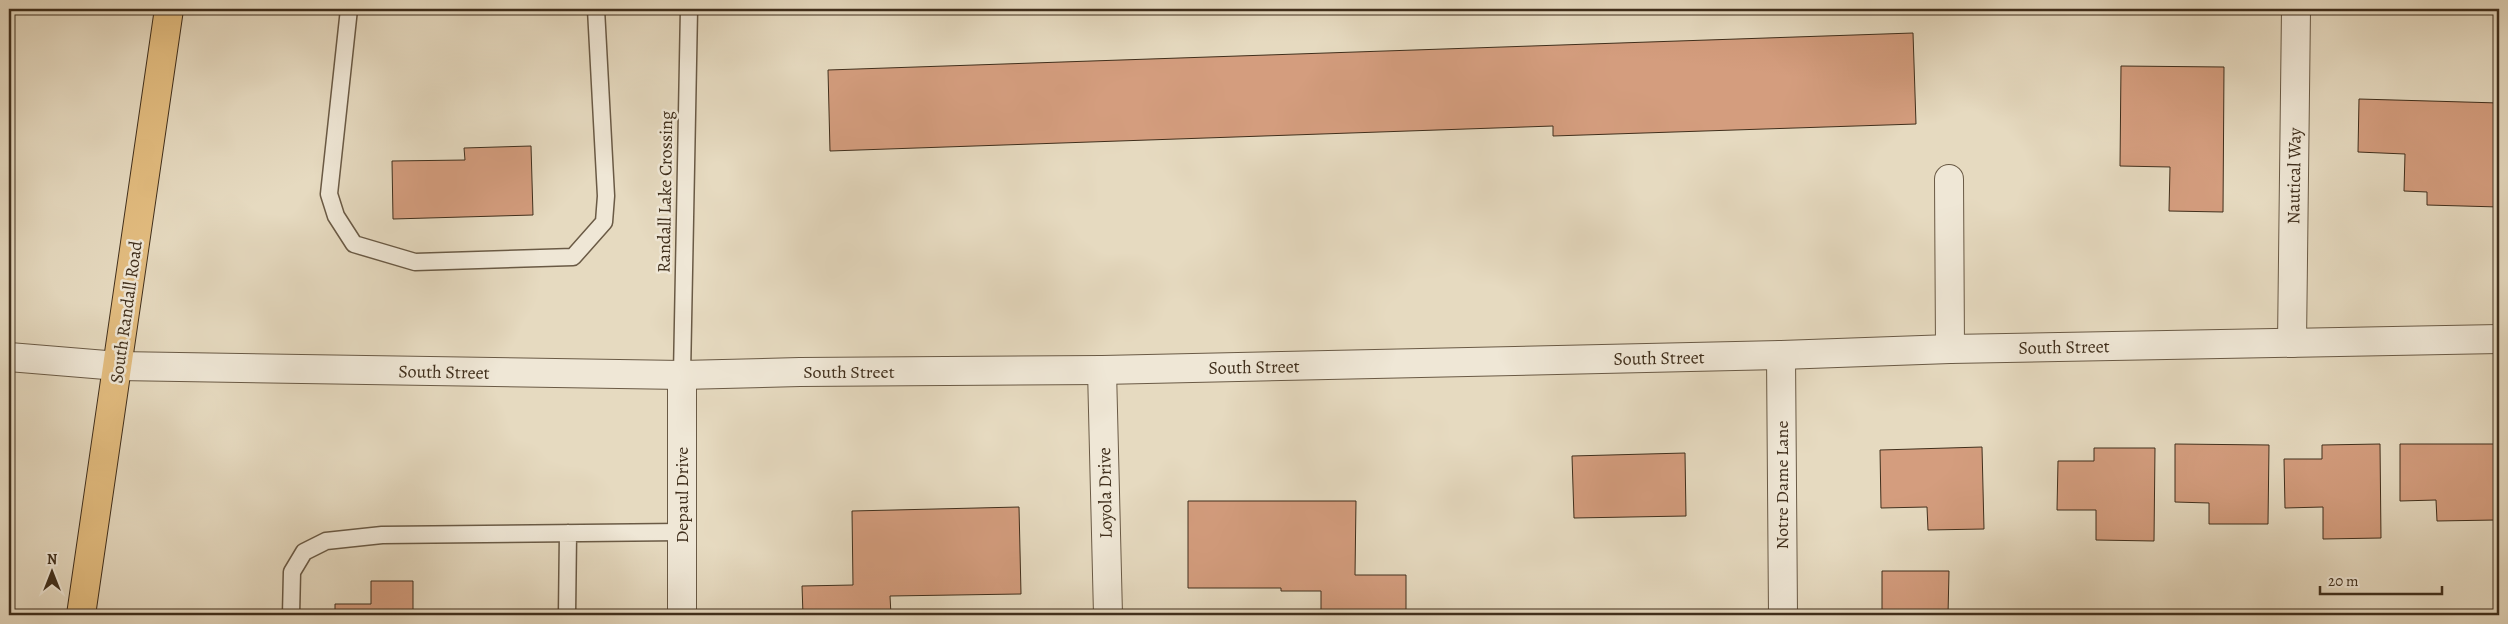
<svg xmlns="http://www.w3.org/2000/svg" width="2508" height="624" font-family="Alegreya,serif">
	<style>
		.building { fill: #d49d7e; stroke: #402f1c }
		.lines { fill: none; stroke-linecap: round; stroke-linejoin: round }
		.service-casing { stroke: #6a5a45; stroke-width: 19 }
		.minor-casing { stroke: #6a5a45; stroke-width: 30 }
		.tertiary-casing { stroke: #6a5a45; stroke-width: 30 }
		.primary-casing { stroke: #402f1c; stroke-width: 30 }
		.service { stroke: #efe7d6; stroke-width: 16 }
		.minor { stroke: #efe7d6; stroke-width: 28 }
		.tertiary { stroke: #efe7d6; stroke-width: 28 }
		.primary { stroke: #e3bd80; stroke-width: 28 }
		.labels { text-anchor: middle; stroke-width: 5; stroke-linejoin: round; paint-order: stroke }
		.street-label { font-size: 18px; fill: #402f1c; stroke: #efe7d6 }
	</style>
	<rect width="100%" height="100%" fill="#e6dac0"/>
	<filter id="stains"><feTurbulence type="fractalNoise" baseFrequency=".004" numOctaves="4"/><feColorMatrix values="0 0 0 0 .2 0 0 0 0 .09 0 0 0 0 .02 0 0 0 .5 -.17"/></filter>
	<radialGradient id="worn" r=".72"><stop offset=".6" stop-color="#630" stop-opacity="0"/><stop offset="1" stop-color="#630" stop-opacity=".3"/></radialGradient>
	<path class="building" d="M1913,33L1916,124L1553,136V126L830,151L828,70Z
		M2121,66L2224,67L2223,212L2169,211L2170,167L2120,166Z
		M2359,99L2499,103V207L2427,205V192L2404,191L2405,154L2358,152Z
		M531,146L533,215L393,219L392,161L465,160L464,148Z
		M2175,444L2269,445L2268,524H2209V503L2175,502Z
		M2380,444L2381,538L2323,539V507L2285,508L2284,459H2322V445Z
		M2400,444H2494L2495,520L2437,521L2436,500L2400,501Z
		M1982,447L1984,529L1928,530L1927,507L1881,508L1880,450Z
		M2094,448H2155L2154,541L2096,540V510H2057L2058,461H2094Z
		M1685,453L1686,516L1574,518L1572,456Z
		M1188,501H1356L1355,575H1406V615H1321V591H1281V588H1188Z
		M1019,507L1021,594L890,596L891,615H803L802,586L853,585L852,511Z
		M1882,571H1949L1948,615H1882Z
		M371,581H413V611H499V615H335V604H371Z"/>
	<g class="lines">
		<defs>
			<path id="service" d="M349,9L329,194L336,216L354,244L415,262L573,257L604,222L606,196L596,9
				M682,375L689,9
				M291,615L292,572L304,552L326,541L382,535L682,532
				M567,615L568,533"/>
			<path id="minor" d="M1949,179L1950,349
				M2292,343L2296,9
				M1781,355L1783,615
				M1102,370L1108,615
				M682,375V615"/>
			<path id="tertiary" d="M9,357L118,366L682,375L800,372L1102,370L1781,355L1950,349L2499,339"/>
			<path id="primary" d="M81,615L169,9"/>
		</defs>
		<use href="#service" class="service-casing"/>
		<use href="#minor" class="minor-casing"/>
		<use href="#tertiary" class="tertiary-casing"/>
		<use href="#primary" class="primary-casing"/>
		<use href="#service" class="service"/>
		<use href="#minor" class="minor"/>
		<use href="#tertiary" class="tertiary"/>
		<use href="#primary" class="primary"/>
	</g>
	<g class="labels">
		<g class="street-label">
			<text transform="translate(2294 176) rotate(-89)" y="6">Nautical Way</text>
			<text transform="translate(665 192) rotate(-89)" y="6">Randall Lake Crossing</text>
			<text transform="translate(126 312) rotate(-82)" y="6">South Randall Road</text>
			<text transform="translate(2064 347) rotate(-1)" y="6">South Street</text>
			<text transform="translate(1659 358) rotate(-1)" y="6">South Street</text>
			<text transform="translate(1254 367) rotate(-1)" y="6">South Street</text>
			<text transform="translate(444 372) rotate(1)" y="6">South Street</text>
			<text x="849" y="378">South Street</text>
			<text transform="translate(1782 485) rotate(-90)" y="6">Notre Dame Lane</text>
			<text transform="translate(1105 493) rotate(-91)" y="6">Loyola Drive</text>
			<text transform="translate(682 495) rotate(-90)" y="6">Depaul Drive</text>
		</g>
	</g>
	<rect width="2508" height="624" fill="none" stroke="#e6dac0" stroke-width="30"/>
	<rect x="10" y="10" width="2488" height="604" fill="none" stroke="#402f1c" stroke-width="2.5"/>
	<rect x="15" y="15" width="2478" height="594" fill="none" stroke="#402f1c"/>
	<g transform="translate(52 572)" stroke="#efe7d6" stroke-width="4" paint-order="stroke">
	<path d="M0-4L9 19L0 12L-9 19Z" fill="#402f1c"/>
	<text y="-8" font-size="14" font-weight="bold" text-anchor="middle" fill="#402f1c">N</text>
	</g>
	<path d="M2320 586v8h122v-8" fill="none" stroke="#402f1c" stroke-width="2.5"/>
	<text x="2328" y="586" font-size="15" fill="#402f1c" stroke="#efe7d6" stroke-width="4" paint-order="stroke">20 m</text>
	<rect width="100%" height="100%" filter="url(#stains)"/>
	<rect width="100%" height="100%" fill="url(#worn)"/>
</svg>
